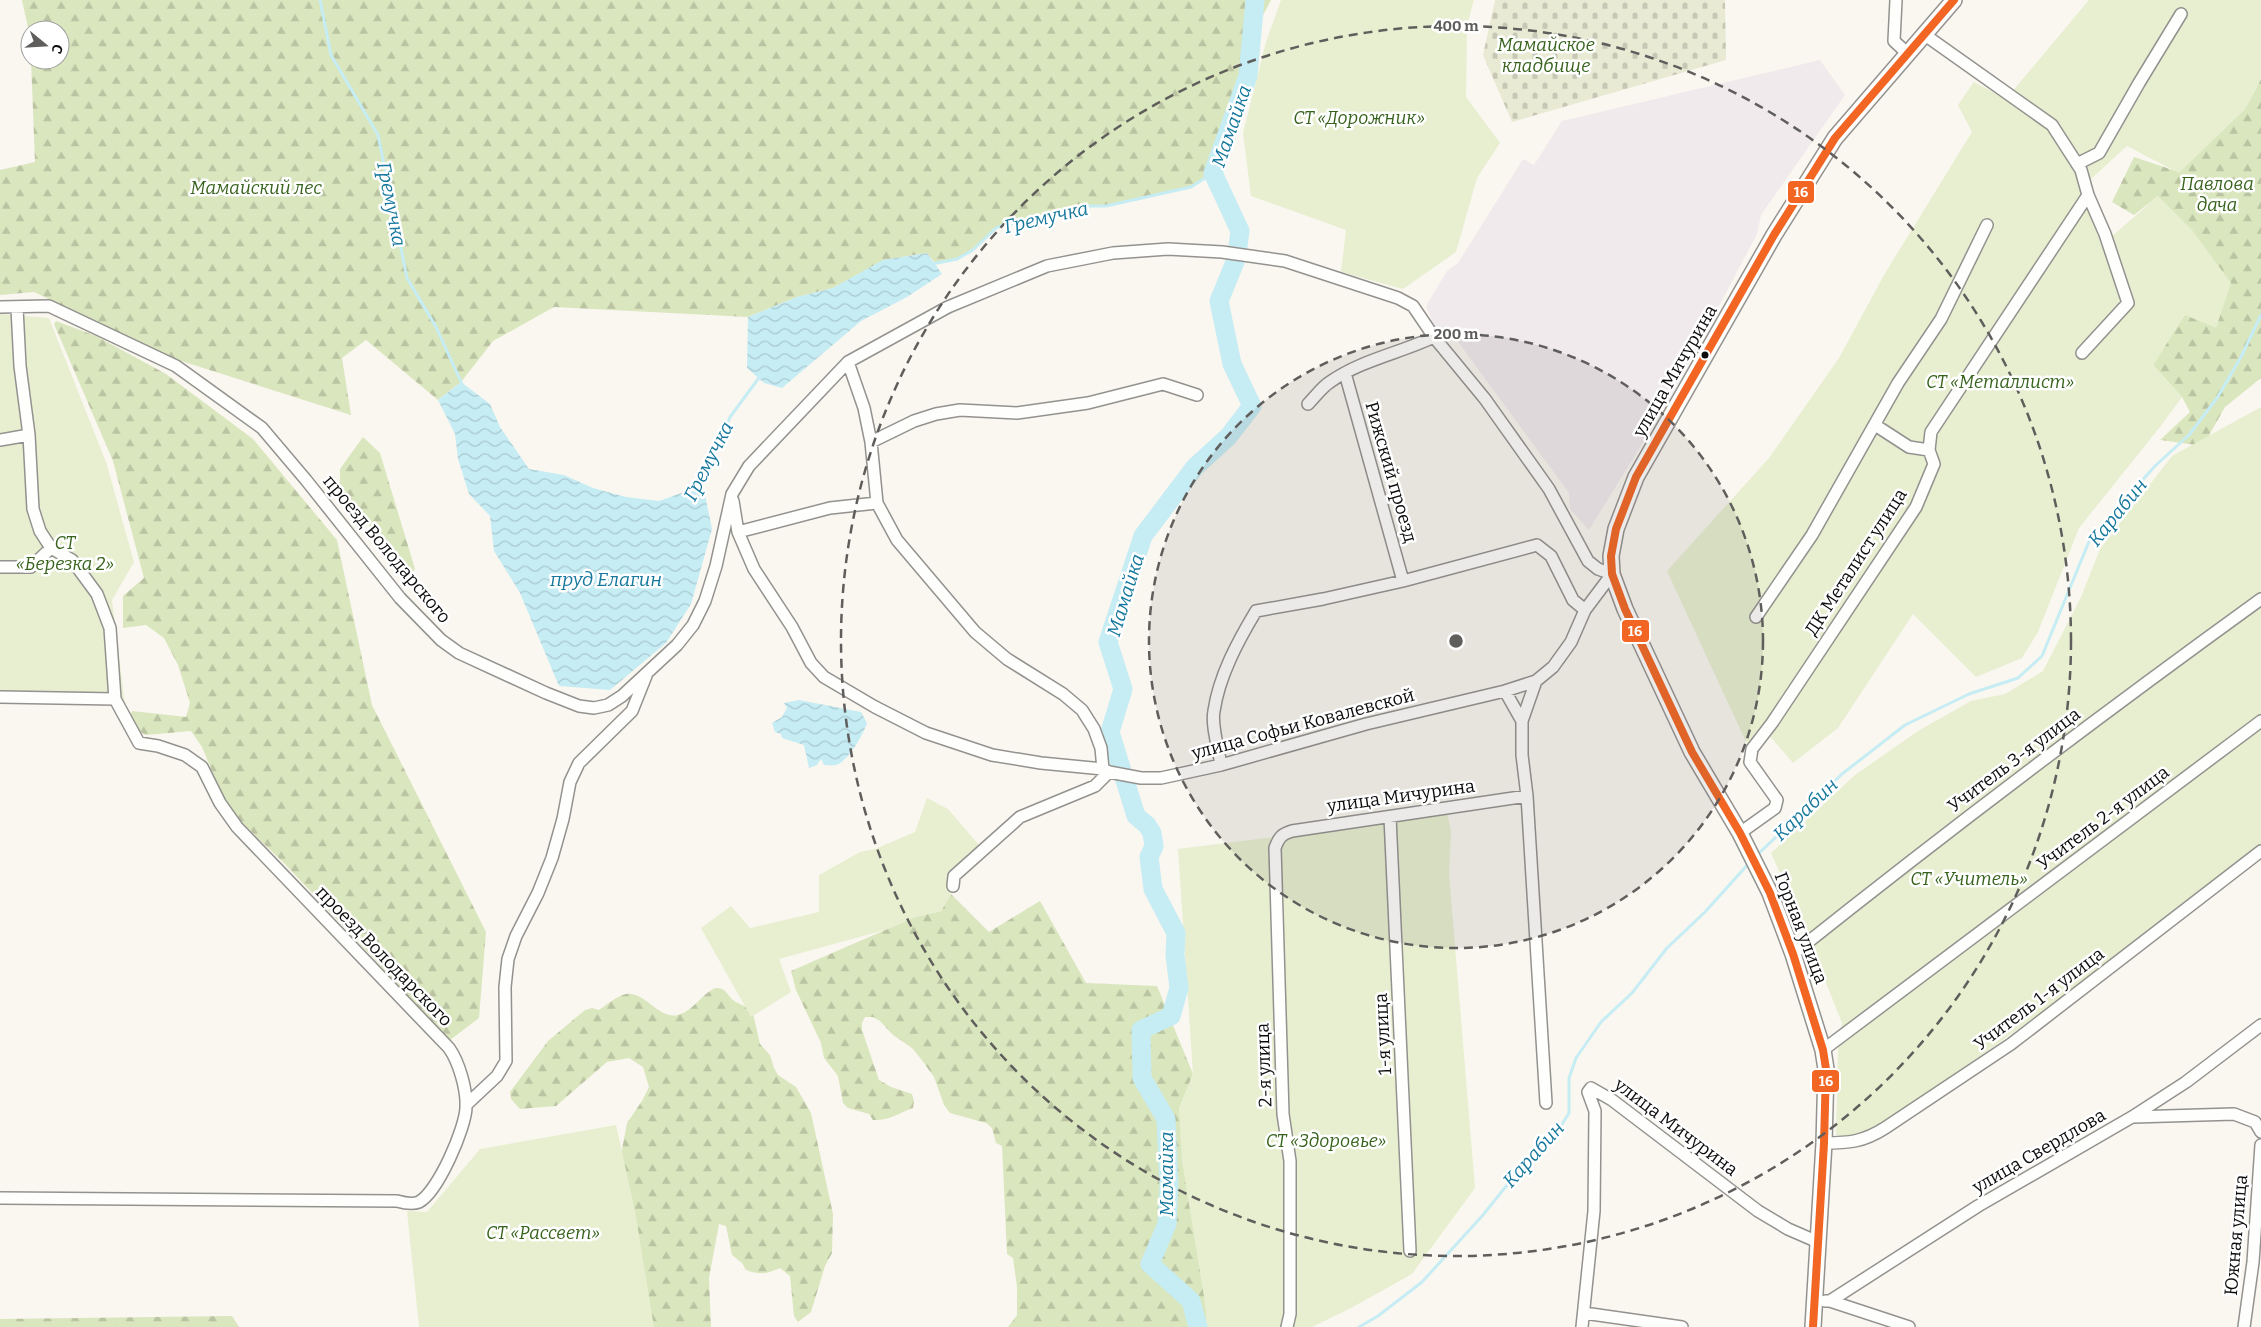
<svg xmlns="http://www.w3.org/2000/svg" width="2261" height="1327" font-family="Bitter,serif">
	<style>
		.industrial { fill: #f0eaed }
		.forest { fill: url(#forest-firs) }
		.cemetery { fill: url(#cemetery-stones) }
		.garden { fill: #e7efd0 }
		.water { fill: url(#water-waves) }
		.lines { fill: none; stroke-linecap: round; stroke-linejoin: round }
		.stream { stroke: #c6ecf4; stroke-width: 3 }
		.river { stroke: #c6ecf4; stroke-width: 19 }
		.minor-casing { stroke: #93928f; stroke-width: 14 }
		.tertiary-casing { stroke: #93928f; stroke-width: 18 }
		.minor { stroke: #fefefd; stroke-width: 11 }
		.tertiary { stroke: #fefefd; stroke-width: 15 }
		.bus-1-casing { stroke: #fff; stroke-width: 11 }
		.bus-1 { stroke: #f26522; stroke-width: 8 }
		.ring { fill: none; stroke: #5f5e5c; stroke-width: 2.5; stroke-dasharray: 9 6 }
		.bus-dot { fill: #0c0c0c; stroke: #fff; stroke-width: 2 }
		.labels { text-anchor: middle; stroke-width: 5; stroke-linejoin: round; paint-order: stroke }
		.park-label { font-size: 18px; font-style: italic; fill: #37631d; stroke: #fff }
		.street-label { font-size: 18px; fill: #0c0c0c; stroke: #fff }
		.water-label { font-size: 19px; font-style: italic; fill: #16789d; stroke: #fff }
		.centre { fill: #5f5e5c; stroke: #fff; stroke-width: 2.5 }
		.ring-label { font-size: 15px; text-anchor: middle; font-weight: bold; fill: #5f5e5c; stroke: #fff; stroke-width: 5; stroke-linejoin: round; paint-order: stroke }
		.line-badge { stroke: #fff; stroke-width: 2 }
		.badge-label { font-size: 14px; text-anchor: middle; font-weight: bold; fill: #fff }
	</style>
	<defs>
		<pattern id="forest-firs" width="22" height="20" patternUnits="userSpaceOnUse" patternTransform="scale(1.25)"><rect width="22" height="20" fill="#dae6be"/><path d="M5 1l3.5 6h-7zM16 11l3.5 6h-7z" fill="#bac4a2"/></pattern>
		<pattern id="cemetery-stones" width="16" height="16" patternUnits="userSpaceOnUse" patternTransform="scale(1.25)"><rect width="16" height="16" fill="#e8ead4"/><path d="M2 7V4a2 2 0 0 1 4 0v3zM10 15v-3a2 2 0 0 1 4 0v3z" fill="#c6c8b5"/></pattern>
		<pattern id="water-waves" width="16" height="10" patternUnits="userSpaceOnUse" patternTransform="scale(1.25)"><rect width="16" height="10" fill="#c6ecf4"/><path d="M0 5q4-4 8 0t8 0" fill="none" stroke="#a9c9d0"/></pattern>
	</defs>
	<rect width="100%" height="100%" fill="#faf7f0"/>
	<path class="industrial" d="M1820,60L1845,95L1761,215L1757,234L1671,397L1589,530L1570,509L1569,493L1456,339L1434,325L1426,306L1447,271L1458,263L1523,159L1534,165L1562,121Z"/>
	<path class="forest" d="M22,0H1271L1261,19L1211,173L1191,187L1106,206H1082L1018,223L1005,224L995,228L973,250L957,259L935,263L927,253L884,260L833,288L797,297L748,317L554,307L493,341L461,382L438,400L366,340L342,358L351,415L178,360L34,292L0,295V170L35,162L31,60H60V30H30V37Z
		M2261,79V378L2225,407L2203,446L2160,440L2190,412L2182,397L2153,365L2185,314L2158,196L2134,215L2112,202L2134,157L2179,172L2245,109Z
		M56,321L96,336L166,374L253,439L337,540L372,705L486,932L479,1018L450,1040L284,863L241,822L224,800L202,747L191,731L145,735L138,730L130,717L132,711L186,717L190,703L178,665L164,638L146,625L123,628V596L144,578L113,461L54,324Z
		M363,437L380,453L415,569L407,577L340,486V469Z
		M951,894L989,932L1040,901L1086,983L1157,986L1193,1074L1179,1109L1206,1309V1327H1008L1017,1315V1287L1013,1258L1007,1254L1002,1146L996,1143L992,1128L986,1123L950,1113L944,1105L934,1077L921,1059L912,1048L893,1035L880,1021L873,1017H865L862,1023V1030L879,1080L891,1087L912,1094L914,1101L913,1108C896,1114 892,1120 873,1120L869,1114L848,1108L843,1103L838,1076L824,1058L821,1043L796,990L791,971L915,917L941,911Z
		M715,988C727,988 726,994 733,1000C738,1004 746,1006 752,1009L760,1044L770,1055L774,1068L778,1075L796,1087L811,1113L833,1214L832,1253L825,1266L811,1312L798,1322L794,1316L790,1276L780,1268C767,1274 760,1275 746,1270L742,1263L732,1255L726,1226L719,1224L709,1278L711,1327H634L619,1165L627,1123L642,1101L649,1087L643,1067L629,1058L607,1062L556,1106L520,1109L511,1099L510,1092L548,1041L585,1010L592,1008L599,1010C606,1005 617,996 626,994C645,991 659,1020 678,1015C693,1011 701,995 715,988Z
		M232,1316L239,1327H0V1319Z"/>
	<path class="cemetery" d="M1495,0H1725L1726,60L1512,122L1483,55Z"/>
	<path class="garden" d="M1281,0H1474L1467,25L1466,97L1500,143L1477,178L1456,252L1403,289L1341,272L1346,230L1251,196L1243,133L1266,42Z
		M2089,0H2261V79L2245,109L2179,173L2127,146L2080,189L2102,245L2158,196L2192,230L2231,283L2216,328L2185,315L2153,365L2182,397L2160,427L2079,528L2038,632L2022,658L1976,677L1913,614L1838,728L1793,763L1763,728L1748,746L1667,571L1769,458L1839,358L1884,275L1972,132L1958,105L1974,82L2006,99Z
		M0,314L49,318L106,462L134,562L112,600L125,705L0,703Z
		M2261,407V844L2179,906L2068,994L1919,1099L1873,1129L1853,1138L1836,1135L1838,1049L1842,1023L1799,915L1771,853L1855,775L1918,731L1971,701L2005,694L2043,671L2081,597L2100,549L2172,456Z
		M927,798L948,809L979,845L952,871L951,894L941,911L915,917L885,930L779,959L791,992L751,1017L701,928L731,906L750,928L819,912V875L860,852L875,849L915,832Z
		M1447,811L1451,832L1449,874L1475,1188L1412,1274L1351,1308L1312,1327H1206V1309L1182,1161L1179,1109L1193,1074L1178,849L1290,835Z
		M616,1125L635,1211L654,1327H419L407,1211L427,1212L480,1149Z"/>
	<path class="water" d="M927,253L942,274L907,297L861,321L782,388L764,383L747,368L748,317L797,297L833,288L883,260Z
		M461,382L490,404L500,427L529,469L564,475L593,488L626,497L659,501L698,487L704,490L712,529L691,604L666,643L610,690L559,686L520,593L494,551L490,516L469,494L458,459L455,434L438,400Z
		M799,700L861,712L867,723C864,733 848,762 836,765C833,766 828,765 824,765L821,759L817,765L809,768L804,745L782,738L781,734L775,732L772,723L782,717L787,708L784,703Z"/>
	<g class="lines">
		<path class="stream" d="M320,0L331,55L378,135L407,278L436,327L462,384
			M932,264L957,259L973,250L996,228L1005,224L1018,223L1082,206H1106L1191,187L1213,173
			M696,490L721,442L730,417L761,375
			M1756,856L1842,774L1905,725L1969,694L2018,678L2042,656L2090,539L2155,466L2189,435L2217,398L2241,357L2261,315
			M1359,1327L1378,1316L1422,1282L1483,1215L1527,1160L1559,1129L1569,1113V1078L1576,1058L1601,1022L1632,993L1667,948L1705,912L1750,862"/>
		<path class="river" d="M1238,246L1240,231L1213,173L1248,76L1255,0
			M1198,1327L1191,1301L1150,1264L1167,1224L1169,1185L1166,1119L1142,1078L1141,1030L1171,1016L1179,988L1175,955L1176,933L1153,889L1149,857L1154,846L1152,833L1147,825L1136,816L1110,732L1123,689L1108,642L1143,536L1195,467L1228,437L1252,406L1232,364L1219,301L1235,262"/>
		<defs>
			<path id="minor" d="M1896,0L1894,41L1908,54
				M1925,35L2052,125L2081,170L2088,195L2105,234L2128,303L2082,353
				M2077,164L2099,153L2139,83L2181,14
				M0,307L49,306L176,366L262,428L306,480L400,598L441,640L459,653L546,693L579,706L594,708L608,705L622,696L677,645L693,625L705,601L716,566L732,494L749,466L848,362L948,307L1047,266L1113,253L1168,249L1222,252L1285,261L1398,298L1413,306L1434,337
				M848,362L864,408L871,442L877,503L897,540L975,632L1007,659L1063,694L1082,710L1094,729L1101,748L1103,769
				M1345,373L1403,581
				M1308,404C1315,397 1322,387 1330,382C1361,360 1400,353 1434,337L1485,399L1549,489L1588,561L1598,569L1612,574L1585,610L1571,642L1553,667L1536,681L1522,721V755L1527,796L1546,1103
				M1875,425L1909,447L1929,450
				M0,440L29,435
				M871,442L914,421L936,414L960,410L1017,413L1088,403L1163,384L1197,395
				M733,501L738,532L754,569L792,627L811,663L824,677L875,707L926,733L992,755L1041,763L1103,769L1109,772
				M738,532L830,508L877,503
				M0,567H31L51,548
				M1756,617L1812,535L1898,383L1941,319L1987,225
				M1505,691L1522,721
				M0,697L115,699
				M1221,765C1219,751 1211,725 1214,711C1219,676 1238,641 1256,611L1323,599L1403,581L1537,545L1551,556L1573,600L1585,610
				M1390,817L1410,1251
				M1740,833L1775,808L1777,800L1750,762L1752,749L1772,723L1916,507L1934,464L1929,450L1931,432L2088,195
				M953,886L954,876L1020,817L1095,786L1109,772L1141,778H1161L1221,765L1366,724L1505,691L1536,681
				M1793,954C1946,832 2102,714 2261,599
				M1823,1050L2261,721
				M466,1105L497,1076L506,1061L505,987L508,959L516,936L538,893L552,858L563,819L570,782L579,763L632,711L646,676
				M2133,1117L2234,1114L2255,1122L2261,1132
				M1824,1143C1849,1143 1863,1142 1885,1128L2011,1044L2261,851
				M0,1198L397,1201C404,1203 412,1205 419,1202C438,1192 466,1127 466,1107C467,1090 459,1062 449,1048L237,827L220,803L202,767L185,755L158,746L139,743L115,699L110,628L97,594L72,560L51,548L40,531L33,509L29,435L20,366L17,308
				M1825,1301H1830L1909,1327
				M1830,1301L1978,1206L2132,1117L2186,1082L2261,1025
				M1584,1313L1682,1327
				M1287,1327L1290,1314V1161L1283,1114L1275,848C1279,837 1282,834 1292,831L1527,796
				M1582,1327L1594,1211L1595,1111L1588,1092L1591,1088L1612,1100L1758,1211L1788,1229L1818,1242
				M2244,1327L2253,1262L2261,1145"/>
			<path id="tertiary" d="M1813,1327L1824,1143L1826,1069L1823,1050L1793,954L1770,893L1740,833L1692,752L1625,609L1612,574L1611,556L1616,529L1636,477L1774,235L1835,138L1954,0"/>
		</defs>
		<use href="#minor" class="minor-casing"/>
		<use href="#tertiary" class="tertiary-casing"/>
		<use href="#minor" class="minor"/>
		<use href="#tertiary" class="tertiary"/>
		<defs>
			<path id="bus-1" d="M1813,1327L1824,1143L1826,1069L1823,1050L1793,954L1770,893L1740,833L1692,752L1625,609L1612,574L1611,556L1616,529L1636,477L1774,235L1835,138L1954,0"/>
		</defs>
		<use href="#bus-1" class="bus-1-casing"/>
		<use href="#bus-1" class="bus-1"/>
	</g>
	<circle cx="1456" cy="641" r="307" fill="#5f5e5c" fill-opacity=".12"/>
	<g class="ring">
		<circle cx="1456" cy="641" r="307"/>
		<circle cx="1456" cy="641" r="615"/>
	</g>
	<circle class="bus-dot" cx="1705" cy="355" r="4.5"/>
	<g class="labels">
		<g class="park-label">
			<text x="1546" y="51">Мамайское<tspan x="1546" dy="21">кладбище</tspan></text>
			<text x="1359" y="124">СТ «Дорожник»</text>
			<text x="2217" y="190">Павлова<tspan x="2217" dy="21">дача</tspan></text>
			<text x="256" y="194">Мамайский лес</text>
			<text x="2000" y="388">СТ «Металлист»</text>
			<text x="65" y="549">СТ<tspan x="65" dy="21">«Березка 2»</tspan></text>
			<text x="1969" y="885">СТ «Учитель»</text>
			<text x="1326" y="1147">СТ «Здоровье»</text>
			<text x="543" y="1239">СТ «Рассвет»</text>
		</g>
		<g class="street-label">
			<text transform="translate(1675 371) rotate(-60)" y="6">улица Мичурина</text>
			<text transform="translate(1391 472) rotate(74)" y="6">Рижский проезд</text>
			<text transform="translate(387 549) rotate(50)" y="6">проезд Володарского</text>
			<text transform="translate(1856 562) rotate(-57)" y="6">ДК Металист улица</text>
			<text transform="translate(1303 724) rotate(-15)" y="6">улица Софьи Ковалевской</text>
			<text transform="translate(2014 760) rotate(-37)" y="6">Учитель 3-я улица</text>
			<text transform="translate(1401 796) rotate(-8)" y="6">улица Мичурина</text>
			<text transform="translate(2103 818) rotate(-37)" y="6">Учитель 2-я улица</text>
			<text transform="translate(1801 928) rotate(69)" y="6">Горная улица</text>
			<text transform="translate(384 956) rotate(46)" y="6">проезд Володарского</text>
			<text transform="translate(2039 999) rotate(-37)" y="6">Учитель 1-я улица</text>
			<text transform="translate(1383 1034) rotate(-93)" y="6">1-я улица</text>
			<text transform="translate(1264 1065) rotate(-92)" y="6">2-я улица</text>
			<text transform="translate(1676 1127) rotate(37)" y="6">улица Мичурина</text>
			<text transform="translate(2039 1151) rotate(-30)" y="6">улица Свердлова</text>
			<text transform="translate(2236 1235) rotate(-85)" y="6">Южная улица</text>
		</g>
		<g class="water-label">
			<text transform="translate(1231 126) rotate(-71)" y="7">Мамайка</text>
			<text transform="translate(392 204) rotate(79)" y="7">Гремучка</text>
			<text transform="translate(1046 217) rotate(-13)" y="7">Гремучка</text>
			<text transform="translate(708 461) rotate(-63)" y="7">Гремучка</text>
			<text transform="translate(2117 512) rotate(-51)" y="7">Карабин</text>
			<text x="606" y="586">пруд Елагин</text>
			<text transform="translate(1125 595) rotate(-73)" y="7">Мамайка</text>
			<text transform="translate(1805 809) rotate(-44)" y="7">Карабин</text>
			<text transform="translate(1533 1154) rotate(-48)" y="7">Карабин</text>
			<text transform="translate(1166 1174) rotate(-90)" y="7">Мамайка</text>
		</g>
	</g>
	<circle cx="1456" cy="641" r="8" class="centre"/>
	<g class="ring-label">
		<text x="1456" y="31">400 m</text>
		<text x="1456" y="339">200 m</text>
	</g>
	<g class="line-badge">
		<rect x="1787" y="180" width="28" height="24" rx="5" fill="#f26522"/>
		<rect x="1621" y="619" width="29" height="24" rx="5" fill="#f26522"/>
		<rect x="1811" y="1069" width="29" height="24" rx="5" fill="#f26522"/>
	</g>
	<g class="badge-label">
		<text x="1801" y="197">16</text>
		<text x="1635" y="636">16</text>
		<text x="1826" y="1086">16</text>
	</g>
	<g transform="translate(45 45) rotate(108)"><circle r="24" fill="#ffffff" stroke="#9e9e9e"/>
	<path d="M0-4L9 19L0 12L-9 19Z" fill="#5f5e5c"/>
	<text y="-8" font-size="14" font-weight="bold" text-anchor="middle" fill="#0c0c0c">С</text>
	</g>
</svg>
